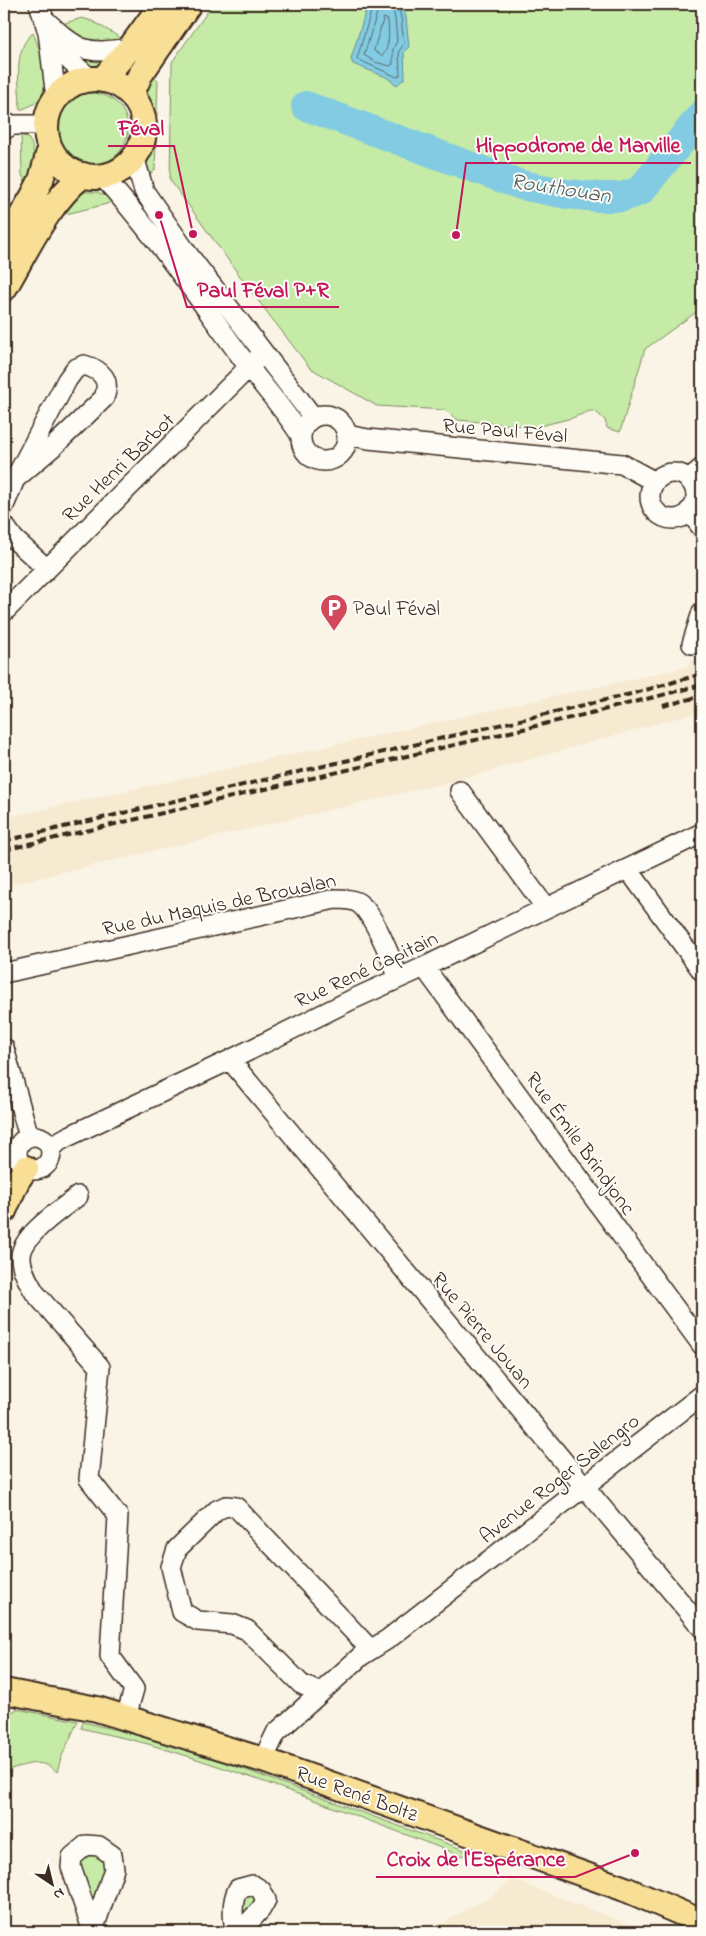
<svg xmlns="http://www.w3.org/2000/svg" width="706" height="1936" font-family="'Indie Flower',sans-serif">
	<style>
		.built { fill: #f6ead1 }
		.green { fill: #c5eba6; stroke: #808a62 }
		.water { fill: #82cbe2; stroke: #668b94 }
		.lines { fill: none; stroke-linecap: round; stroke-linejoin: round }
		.shore { stroke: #576a6c; stroke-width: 1 }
		.river { stroke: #82cbe2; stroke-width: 30 }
		.minor-casing { stroke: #3b2a1e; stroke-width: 22 }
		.major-casing { stroke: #3b2a1e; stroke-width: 28 }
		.minor { stroke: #fdfcf7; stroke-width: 19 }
		.major { stroke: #f9df96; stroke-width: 24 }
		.rail { stroke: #3b2a1e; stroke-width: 4; stroke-dasharray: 8 4; stroke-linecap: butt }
		.labels { text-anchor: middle; stroke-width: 4; stroke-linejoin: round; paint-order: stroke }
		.street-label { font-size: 21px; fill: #3b2a1e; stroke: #fdfcf7 }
		.poi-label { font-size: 21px; fill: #3b2a1e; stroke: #fdfcf7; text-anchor: start }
		.water-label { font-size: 22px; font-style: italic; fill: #505a59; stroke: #fdfcf7 }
		.leader { fill: none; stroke: #c2185b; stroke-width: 2 }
		.callout-dot { fill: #c2185b; stroke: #fdfcf7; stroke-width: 2 }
		.callout-label { font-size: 22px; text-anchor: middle; font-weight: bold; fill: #c2185b; stroke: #fdfcf7; stroke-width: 4; stroke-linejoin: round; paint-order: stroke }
	</style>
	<rect width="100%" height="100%" fill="#faf4e6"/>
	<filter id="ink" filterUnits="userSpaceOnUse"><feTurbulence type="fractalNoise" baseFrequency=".02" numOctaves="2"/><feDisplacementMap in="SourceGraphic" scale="10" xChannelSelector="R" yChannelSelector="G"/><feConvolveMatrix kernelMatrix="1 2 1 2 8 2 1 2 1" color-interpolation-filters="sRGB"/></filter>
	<g filter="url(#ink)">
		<path class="built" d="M702,650V711L450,782L4,886V818L687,667L699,651Z
			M512,1879L643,1930L644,1932H428L468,1908L488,1899Z"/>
		<path class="green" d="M213,4H702V308L645,349L620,432L607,428L605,420L595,411H590L572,418L536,427L458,420L445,410L377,406L310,368L250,290L170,180L172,62Z
			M82,18L92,21L123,39L116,43L83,41L62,24Z
			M33,33C41,51 55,87 35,103C31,106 25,108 20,110C20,86 12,49 33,33Z
			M72,52L107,59L94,67L89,66Z
			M153,77L158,80L155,170L150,174C143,159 150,147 151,131C151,112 141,95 153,77Z
			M56 129a36 36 0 1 1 72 0a36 36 0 1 1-72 0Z
			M21,135L28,138C37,150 35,173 26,184L22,175Z
			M7,140L8,179L10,187L4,198V144Z
			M83,192H97L114,200L107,204L66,214L62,212L77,195Z
			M17,1709L78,1721L61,1758L57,1772C43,1758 28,1764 11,1769L4,1785V1716Z
			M83,1722L145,1737L205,1755L470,1852L462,1856C358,1817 254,1775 148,1744C126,1738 103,1734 81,1728Z
			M89,1853H98C114,1867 101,1885 95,1902L91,1903L79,1871V1859Z
			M248,1894L254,1897V1905L239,1923L240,1901Z"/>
		<path class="water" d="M365,4H402L406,17L409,47L404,51L405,78L397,85L386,77L353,64L351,59L366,10Z"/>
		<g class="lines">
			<path class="shore" d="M370,4L371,12L357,59L397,77L400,75L399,51L404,44L401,18L398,4
				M377,4V13L364,55L375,62L390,66L393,64V49L397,41L395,19L392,4
				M384,18L388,20C389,32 390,48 382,56L374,51Z"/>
			<path class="river" d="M306,106L521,185L567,194L598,197H622L640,191L702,115"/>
			<defs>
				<path id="minor" d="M39,4L48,32L56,98
					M44,19C78,51 84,55 130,48
					M50,35L70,61L91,79
					M4,130L12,125H46
					M134,156L144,191L187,253L313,417
					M102,176C153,232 195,294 239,354C259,382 283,407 301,436
					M301 438a23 23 0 1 1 46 0a23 23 0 1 1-46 0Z
					M347,435L368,439L622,464L655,482
					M650 496a23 23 0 1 1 46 0a23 23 0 1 1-46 0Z
					M689,479L702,468
					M4,506L15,479L67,380L75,369L84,365C102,370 111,380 104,398L55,445L15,479
					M689,511L702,528
					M4,525L14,539L46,568
					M4,612L263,353
					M692,644L702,612
					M460,791L546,908
					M628,869L702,971
					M424,967L702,1345
					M4,973L335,899C344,899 355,899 361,905C376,918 391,960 399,978
					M4,1048L29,1137
					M230,1060L702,1628
					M17 1153a17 17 0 1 1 34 0a17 17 0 1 1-34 0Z
					M51,1149L58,1142L67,1137L230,1060L351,1000L424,967L702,833
					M78,1196C62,1209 21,1235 21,1257C21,1270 29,1283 35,1293L100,1367L89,1479L118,1516L110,1656L134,1689L126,1717
					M320,1693L301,1684L247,1630L232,1624L198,1621L182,1612L171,1567L177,1549L217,1510L226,1506L236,1507L370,1649
					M263,1760L276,1733L361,1656L388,1639L702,1395
					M93,1931L114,1869L112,1855L99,1846L86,1845L72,1857L71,1867L93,1932
					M235,1932C233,1918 231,1902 238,1889L253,1885L261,1890L266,1900L261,1909L240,1932"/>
				<path id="major" d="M46 128a49 49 0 1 1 98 0a49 49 0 1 1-98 0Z
					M102,80L130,48L162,4
					M134,99V89L140,75L189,4
					M4,245L33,196L41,180L50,148
					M4,289C27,250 47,204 83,175
					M4,1211L17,1181L26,1168
					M4,1691L97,1709L263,1760L625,1889L702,1922"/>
			</defs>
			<use href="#minor" class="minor-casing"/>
			<use href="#major" class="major-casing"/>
			<use href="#minor" class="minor"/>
			<use href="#major" class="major"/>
			<path class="rail" d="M663,706L702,696
				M4,841L635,693L702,674
				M4,850L587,714L702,685"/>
		</g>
	</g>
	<defs>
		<symbol id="parking-pin" viewBox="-11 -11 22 30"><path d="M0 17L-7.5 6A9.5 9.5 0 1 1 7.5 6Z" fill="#d1495b" stroke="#fdfcf7"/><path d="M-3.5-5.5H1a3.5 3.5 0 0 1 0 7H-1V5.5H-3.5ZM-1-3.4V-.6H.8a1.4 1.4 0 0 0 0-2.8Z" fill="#fff"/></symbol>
	</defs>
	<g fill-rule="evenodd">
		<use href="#parking-pin" x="318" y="592" width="32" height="43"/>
	</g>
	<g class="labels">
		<g class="street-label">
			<text transform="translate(505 430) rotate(5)" y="7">Rue Paul Féval</text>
			<text transform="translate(118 467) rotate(-44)" y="7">Rue Henri Barbot</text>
			<text transform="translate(219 904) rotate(-12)" y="7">Rue du Maquis de Broualan</text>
			<text transform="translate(366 969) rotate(-25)" y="7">Rue René Capitain</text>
			<text transform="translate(581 1143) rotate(54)" y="7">Rue Émile Brindjonc</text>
			<text transform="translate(483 1330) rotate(50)" y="7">Rue Pierre Jouan</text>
			<text transform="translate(559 1478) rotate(-38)" y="7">Avenue Roger Salengro</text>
			<text transform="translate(357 1793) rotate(20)" y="7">Rue René Boltz</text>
		</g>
		<g class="poi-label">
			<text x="353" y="615">Paul Féval</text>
		</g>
		<g class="water-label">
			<text transform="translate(561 187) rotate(9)" y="8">Routhouan</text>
		</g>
	</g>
	<path class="leader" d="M193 234L174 146H108M456 235L466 163H691M159 215L187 307H339M635 1853L575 1877H376"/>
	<g class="callout-dot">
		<circle cx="193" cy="234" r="5"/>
		<circle cx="456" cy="235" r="5"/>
		<circle cx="159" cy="215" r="5"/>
		<circle cx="635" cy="1853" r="5"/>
	</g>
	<g class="callout-label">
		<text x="141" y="135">Féval</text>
		<text x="578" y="152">Hippodrome de Marville</text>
		<text x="263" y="297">Paul Féval P+R</text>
		<text x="476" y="1866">Croix de l'Espérance</text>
	</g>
	<rect width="706" height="1936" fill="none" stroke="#fdfcf7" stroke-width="20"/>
	<rect x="10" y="10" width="686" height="1916" fill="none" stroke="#3b2a1e" stroke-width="2" filter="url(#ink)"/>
	<g transform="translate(52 1884) rotate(145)" stroke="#fdfcf7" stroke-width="4" paint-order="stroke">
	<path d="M0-4L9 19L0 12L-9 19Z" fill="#3b2a1e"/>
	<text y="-8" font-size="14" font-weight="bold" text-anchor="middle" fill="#3b2a1e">N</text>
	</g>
</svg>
